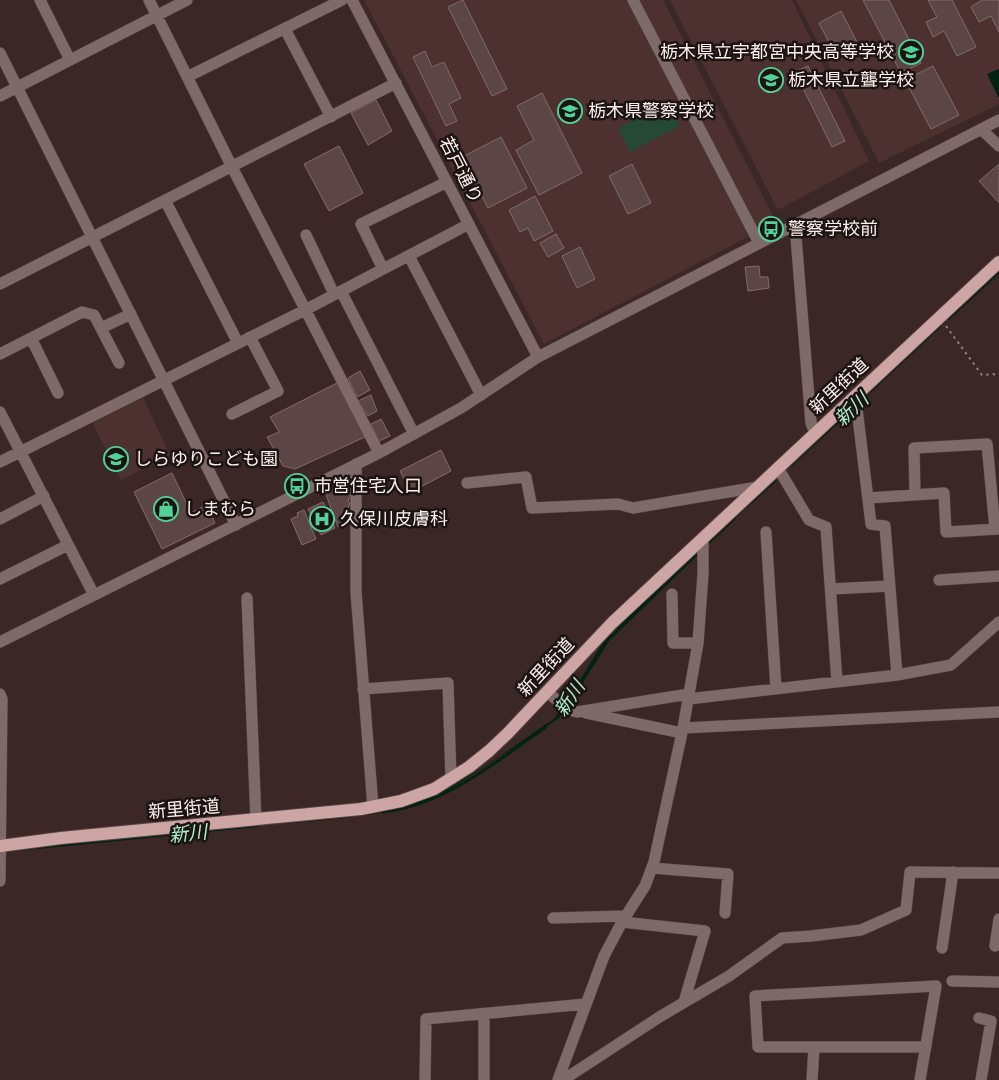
<svg xmlns="http://www.w3.org/2000/svg" width="999" height="1080" font-family="'PT Sans','Noto Sans JP',sans-serif">
	<style>
		.built { fill: #4c3130 }
		.green { fill: #264937 }
		.water { fill: #002313 }
		.lines { fill: none; stroke-linecap: round; stroke-linejoin: round }
		.stream { stroke: #002313; stroke-width: 3 }
		.building { fill: #5c4545; stroke: #836b6a }
		.minor-casing { stroke: #574343; stroke-width: 12 }
		.major-casing { stroke: #574343; stroke-width: 14 }
		.path { stroke: #928080; stroke-width: 2; stroke-dasharray: 2.5 4; stroke-linecap: butt }
		.minor { stroke: #7d6a69; stroke-width: 11 }
		.major { stroke: #cca5a4; stroke-width: 12 }
		.labels { text-anchor: middle; stroke-width: 5; stroke-linejoin: round; paint-order: stroke }
		.poi-label { font-size: 18px; fill: #fdefee; stroke: #1c1313; text-anchor: start }
		.street-label { font-size: 18px; fill: #fdefee; stroke: #1c1313 }
		.water-label { font-size: 19px; font-style: italic; fill: #acefca; stroke: #1c1313 }
	</style>
	<rect width="100%" height="100%" fill="#3c2727"/>
	<path class="built" d="M364,0H663L776,222L544,344Z
		M670,0H792L869,161L778,210Z
		M796,0H999V104L879,163Z
		M141,393L170,455L121,480L90,418Z"/>
	<path class="green" d="M667,102L680,126L630,152L618,128Z"/>
	<path class="water" d="M999,69V97H998L987,74Z
		M999,268V274L949,320L946,317Z
		M939,324L942,326L865,398L862,395Z
		M851,405L854,409L791,467L788,464Z
		M774,477L777,481L714,537L712,535Z
		M697,548L700,551L616,631L613,629Z
		M608,634L611,638L569,705L566,703Z
		M561,709L565,711L558,719L447,791C390,818 328,820 267,825L266,822L435,793C477,775 516,744 554,719Z
		M259,823V827L8,852L7,849Z"/>
	<g class="lines">
		<path class="stream" d="M706,545L734,519
			M609,639L700,551
			M383,812C445,805 497,761 546,727"/>
	</g>
	<path class="building" d="M463,0L507,89L492,96L448,7Z
		M863,0H889L921,63L901,73Z
		M928,0H952L976,47L957,56L944,31L933,37L926,22L937,17Z
		M982,0H999V32L991,16L979,22L971,7Z
		M841,11L858,44L836,56L819,23Z
		M425,51L432,67L444,62L461,98L449,104L457,121L446,126L413,57Z
		M808,66L845,141L832,147L795,72Z
		M933,66L959,115L931,129L905,80Z
		M542,93L582,173L539,195L516,150L534,140L517,106Z
		M376,100L392,131L368,145L351,113Z
		M501,137L527,188L488,208L462,157Z
		M339,146L363,193L329,211L304,164Z
		M632,164L651,203L628,214L609,176Z
		M999,164V203L979,181Z
		M535,196L553,231L534,241L528,228L520,232L509,210Z
		M556,234L564,248L548,257L540,243Z
		M580,247L595,279L577,288L562,256Z
		M759,266L760,277H768L769,288L748,291L745,267Z
		M360,371L370,390L357,397L348,378Z
		M339,382L365,437L295,469L283,466L267,437L279,432L270,417Z
		M371,395L377,411L368,416L358,401Z
		M381,419L390,436L379,441L371,424Z
		M441,450L451,471L411,492L400,471Z
		M172,473L191,513L206,505L215,523L162,549L134,492Z
		M346,484L351,498L348,499L350,505L348,506L350,512H348L350,519L348,520L349,523L338,527L325,492Z
		M323,502L335,528L321,535L308,509Z
		M304,510L316,539L302,545L291,519L298,516L297,513Z"/>
	<g class="lines">
		<defs>
			<path id="minor" d="M40,0L70,60
				M149,0L232,167L379,453
				M352,0L538,357
				M633,0L759,243
				M285,29L331,117
				M0,53L236,525
				M187,77L342,0
				M0,96L187,0
				M981,129L999,146
				M165,200L238,343
				M792,226L796,237L811,423L815,433
				M306,235L334,294
				M409,256L481,395
				M383,269L361,224L447,182
				M0,284L396,83
				M341,291L414,434
				M101,328L131,314
				M31,338L58,393
				M0,354L82,312L94,315L119,363
				M852,398L857,409L871,524L885,526L897,675
				M0,412L94,595
				M232,414L278,391L250,337
				M0,462L305,310L469,224
				M356,464V592L373,807
				M778,468L809,520L826,527L837,682
				M467,483L526,477L532,508L618,504L633,508L758,487
				M915,495L914,448L987,444L995,529
				M868,498L944,493L946,532L999,529
				M0,519L44,496
				M766,532L776,689
				M0,579L68,545
				M939,580L999,576
				M831,589L890,586
				M672,594L673,643H698
				M247,598L256,820
				M0,642L379,453L461,408L538,357L999,120
				M363,689L448,683L451,779
				M547,692L569,710L577,712L689,694
				M0,694L2,699L0,881
				M688,699L897,675L951,665L999,622
				M586,713L682,733
				M683,728L999,712
				M652,868L728,874L725,913
				M553,918L625,916
				M622,922L705,931L684,1002
				M995,946L999,919
				M942,948L953,872
				M952,981L999,982
				M979,1018L991,1021L981,1080
				M425,1080L426,1019L586,1004
				M484,1080V1014
				M558,1080L604,956L622,922L645,886L654,862L683,728L698,643L703,574V539
				M563,1080L661,1016L729,976L782,938L811,936L861,930L906,910L910,872L999,873
				M812,1080L814,1047
				M920,1080L936,986L755,996L758,1047H926"/>
			<path id="major" d="M0,846L61,838L361,809L401,801L434,789L469,767L489,751L508,733L612,623L999,262"/>
		</defs>
		<use href="#minor" class="minor-casing"/>
		<use href="#major" class="major-casing"/>
		<path class="path" d="M946,326L982,375L999,374"/>
		<use href="#minor" class="minor"/>
		<use href="#major" class="major"/>
	</g>
	<defs>
		<symbol id="school-ring" viewBox="-11 -11 22 22"><circle r="9.5" fill="#1c1313" stroke="#51d398" stroke-width="1.5"/><path d="M0-5L7-2L0 1L-7-2ZM-4 1L0 2.5L4 1V4Q0 6-4 4Z" fill="#51d398"/></symbol>
		<symbol id="bus-ring" viewBox="-11 -11 22 22"><circle r="9.5" fill="#1c1313" stroke="#51d398" stroke-width="1.5"/><path d="M-5-6H5V4H4V6H2V4H-2V6H-4V4H-5ZM-3.5-4V0h7V-4ZM-3.5 1.2v1.5H-2V1.2ZM2 1.2v1.5H3.5V1.2Z" fill="#51d398"/></symbol>
		<symbol id="shop-ring" viewBox="-11 -11 22 22"><circle r="9.5" fill="#1c1313" stroke="#51d398" stroke-width="1.5"/><path d="M-5-2.5h2.3a2.7 3.5 0 0 1 5.4 0H5L5.5 6h-11ZM-1.5-2.5h3a1.5 2.3 0 0 0-3 0Z" fill="#51d398"/></symbol>
		<symbol id="hospital-ring" viewBox="-11 -11 22 22"><circle r="9.5" fill="#1c1313" stroke="#51d398" stroke-width="1.5"/><path d="M-5-5h3v3.5h4V-5h3V5h-3V1.5h-4V5h-3Z" fill="#51d398"/></symbol>
	</defs>
	<g fill-rule="evenodd">
		<use href="#school-ring" x="897" y="38" width="28" height="28"/>
		<use href="#school-ring" x="757" y="66" width="28" height="28"/>
		<use href="#school-ring" x="556" y="97" width="28" height="28"/>
		<use href="#bus-ring" x="757" y="215" width="28" height="28"/>
		<use href="#school-ring" x="102" y="445" width="28" height="28"/>
		<use href="#bus-ring" x="283" y="472" width="28" height="28"/>
		<use href="#shop-ring" x="152" y="495" width="28" height="28"/>
		<use href="#hospital-ring" x="308" y="505" width="28" height="28"/>
	</g>
	<g class="labels">
		<g class="poi-label">
			<text x="894" y="58" text-anchor="end">栃木県立宇都宮中央高等学校</text>
			<text x="788" y="86">栃木県立聾学校</text>
			<text x="588" y="117">栃木県警察学校</text>
			<text x="788" y="235">警察学校前</text>
			<text x="134" y="465">しらゆりこども園</text>
			<text x="314" y="492">市営住宅入口</text>
			<text x="184" y="515">しまむら</text>
			<text x="340" y="525">久保川皮膚科</text>
		</g>
		<g class="street-label">
			<text transform="translate(461 170) rotate(63)" y="6">若戸通り</text>
			<text transform="translate(839 386) rotate(-43)" y="6">新里街道</text>
			<text transform="translate(546 667) rotate(-47)" y="6">新里街道</text>
			<text transform="translate(184 809) rotate(-5)" y="6">新里街道</text>
		</g>
		<g class="water-label">
			<text transform="translate(851 409) rotate(-43)" y="7">新川</text>
			<text transform="translate(569 698) rotate(-56)" y="7">新川</text>
			<text transform="translate(188 833) rotate(-6)" y="7">新川</text>
		</g>
	</g>
</svg>
